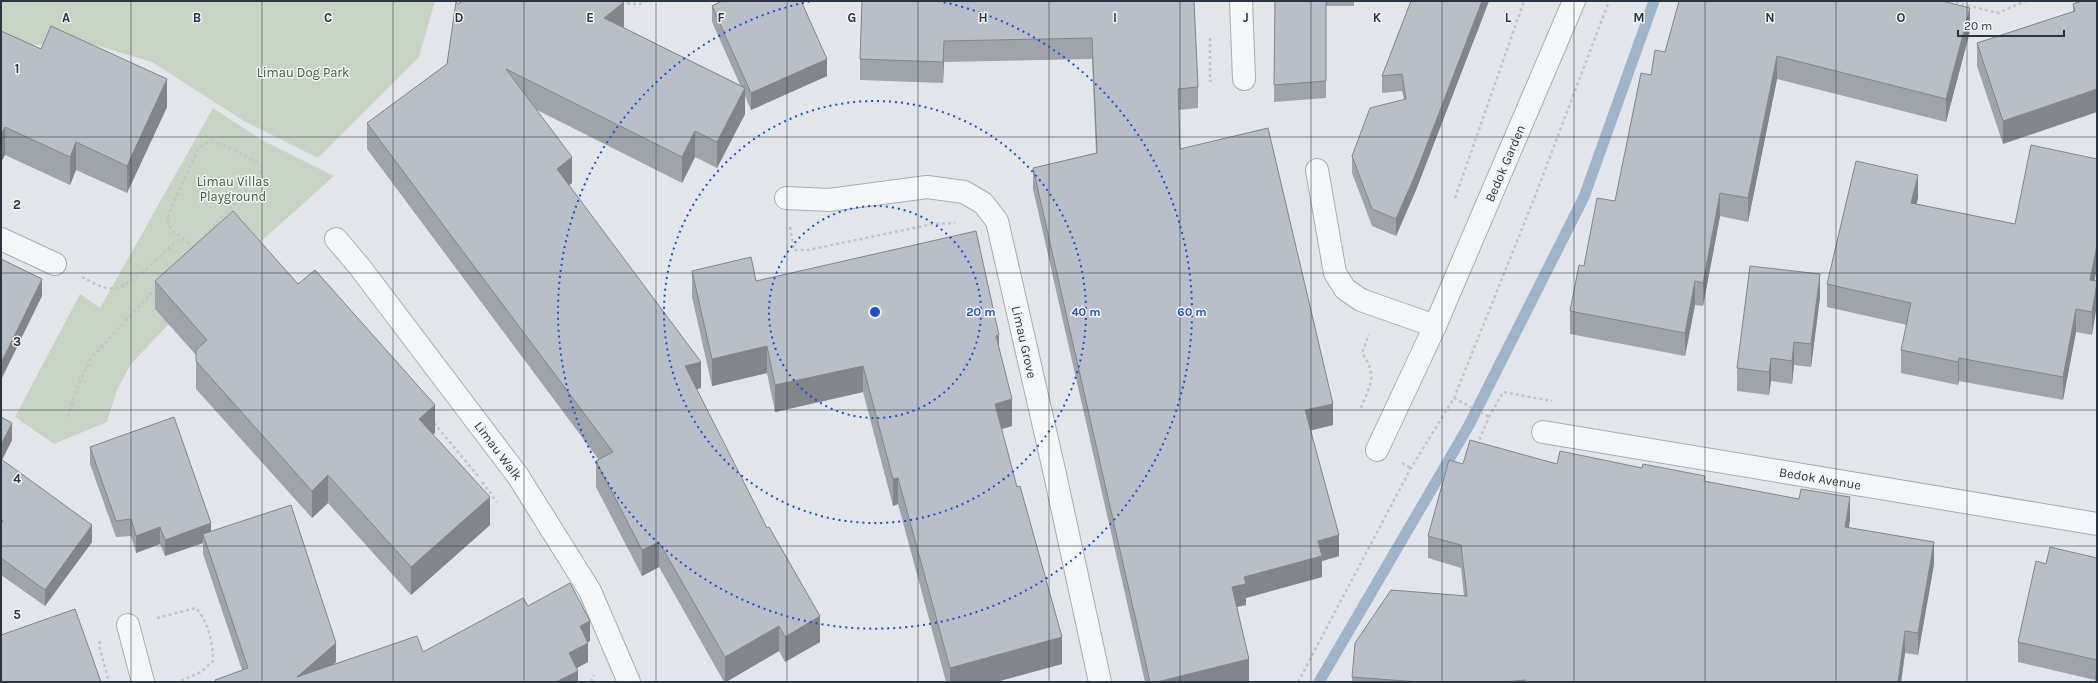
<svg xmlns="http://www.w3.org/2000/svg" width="2098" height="683" font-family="Karla,sans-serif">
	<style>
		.green { fill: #c8d4c3 }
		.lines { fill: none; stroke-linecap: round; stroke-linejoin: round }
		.stream { stroke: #9eb5c9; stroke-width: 11 }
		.minor-casing { stroke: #a7adb4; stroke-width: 24 }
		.path { stroke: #c0c4c9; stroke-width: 2.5; stroke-dasharray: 3 3; stroke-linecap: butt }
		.minor { stroke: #f5f6f8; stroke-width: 22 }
		.wall { fill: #9fa4ab }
		.shaded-wall { fill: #82868b }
		.building { fill: #b9bfc7; stroke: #82868b }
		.grid { fill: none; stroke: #2a3442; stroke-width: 1; stroke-opacity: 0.55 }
		.ring { fill: none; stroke: #1d4ed8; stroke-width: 2; stroke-dasharray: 2 4 }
		.labels { text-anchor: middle; stroke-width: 3; stroke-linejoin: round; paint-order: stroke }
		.park-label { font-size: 13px; fill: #405d38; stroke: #f2f4f7 }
		.street-label { font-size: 13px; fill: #2a3442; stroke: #f2f4f7 }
		.grid-label { font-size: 13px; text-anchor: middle; font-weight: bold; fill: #2a3442; stroke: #f2f4f7; stroke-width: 3; stroke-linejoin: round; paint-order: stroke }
		.centre { fill: #1d4ed8; stroke: #f2f4f7; stroke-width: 2 }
		.ring-label { font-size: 12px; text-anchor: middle; font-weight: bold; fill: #1d4ed8; stroke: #f2f4f7; stroke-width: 3; stroke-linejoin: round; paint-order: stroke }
	</style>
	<rect width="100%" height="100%" fill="#e2e6ea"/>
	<path class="green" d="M1,1H435L419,57L318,158L244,121L152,62L82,41L1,48Z
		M213,108L260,139L334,176L168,325L131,364L117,390L107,422L54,444L15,417L80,294L100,308Z"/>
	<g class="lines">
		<path class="stream" d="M1319,682L1468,427L1584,197L1654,1"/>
		<defs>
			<g id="minor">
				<path d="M1241,1L1244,79"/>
				<path d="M1317,170L1335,273L1345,289L1361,300L1435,326"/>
				<path id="s1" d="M786,198L829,200L927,187L964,192L983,203L997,221L1054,470L1100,682"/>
				<path d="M1,239L55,264"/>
				<path id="s2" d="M336,239L359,266L518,476L590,591L629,682"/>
				<path id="s3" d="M1543,432L2097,524"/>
				<path id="s4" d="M1377,450L1435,326L1574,1"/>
				<path d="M128,625L143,682"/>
			</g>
		</defs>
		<use href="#minor" class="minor-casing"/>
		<path class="path" d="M1950,1L1998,13L2026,1
			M621,3L640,4L646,1
			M1210,38V81L1215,80
			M1455,198L1524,1
			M790,227L794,250H808L933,224L955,223
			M194,247L171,230L167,218L197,151C201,146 206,142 213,142C227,144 249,158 261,166L260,176L195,246
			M82,277C92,282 105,291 117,288C135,283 166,250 181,237
			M1454,398L1489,417
			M1361,408C1370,385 1378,376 1362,353L1369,334
			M68,417L76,390L91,358L156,288
			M434,423L478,476
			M1477,445L1489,417L1503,392L1552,401
			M1402,463L1411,468
			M482,482L497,502
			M157,618L196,608C208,622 213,642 213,661L201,672L178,682
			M100,641L99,645L109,682
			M591,682L594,675
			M1298,682L1411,468L1454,398L1534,199L1609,1"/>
		<use href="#minor" class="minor"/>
	</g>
	<path class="wall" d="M862,1H1194L1198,87V108L1179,110L1180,149L1333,425L1311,430L1339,556L1322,561V577L1246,598V605L1237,607L1249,681L1243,682H1145L1033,189V168L1096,153L1092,59L944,62L943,83L860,80V59Z
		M1275,1H1354V6H1326V98L1274,102Z
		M1411,1H1489L1416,190L1396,236L1372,226L1352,173V156L1404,99L1402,91L1382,93V76Z
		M2082,1L2003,144L1977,66V43L2073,12V4Z
		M458,4L624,28L740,85L712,22V6L827,76L751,110L745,96V114L717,168L695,157L682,183L537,110L572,183L569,185L701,388L697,389L820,642L785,662L779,651L726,682H724L659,567L642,576L596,487V461L599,460L367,149V123L447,64Z
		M1,31L167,107L127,193L76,170L70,185L5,155L1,162Z
		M1970,31L1946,122L1777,79L1748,222L1720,216L1703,306L1695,305L1685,356L1570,334V311L1584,266L1615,201L1651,75L1665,52Z
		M2097,159V269L2094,281L2092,335L2076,332L2063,400L1959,381L1958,385L1901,373V350L1907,325L1827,307V284L1918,198L1916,204L2015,224Z
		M692,271L756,281L999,347L1012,426L1001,429L1062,664L996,682H946L898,504L893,506L863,392L775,412L767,373L712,386L692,297Z
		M155,281L298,284L435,433L433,435L490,525L411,595L328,503L312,518L196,389V355L155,309Z
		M1820,297L1811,367L1794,365L1792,384L1771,381L1769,395L1737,391V368Z
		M1,417L12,440L2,460L92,542L45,606L1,575Z
		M90,447L211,532L336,662L333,664L423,652L528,606L590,641L588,642V662L577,668L578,682H215V680L242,670L203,554V543L165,556L160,544L136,553L131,536L116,537L90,464Z
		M1463,464H1557L1705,482L1850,519L1849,528L1934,564L1918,655L1905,653L1901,682H1352V677L1464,596L1461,568L1428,558V536Z
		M2097,558V682H2095V680L2018,662V642L2046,564Z"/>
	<path class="shaded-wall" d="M1482,1H1489L1416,190L1396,236V219Z
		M624,2V28L604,18Z
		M1970,8V31L1946,122V99Z
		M944,41V62L943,83V62Z
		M1777,56V79L1748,222V198Z
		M827,59V76L751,110V93Z
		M167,79V107L127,193V166Z
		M745,88V114L717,168V142Z
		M2097,89V112L2003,144V121Z
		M5,127V155L1,162V135Z
		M695,131V157L682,183V157Z
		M76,142V170L70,185V157Z
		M572,157V183L557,194V169Z
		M1918,175V198L1911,226V203Z
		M1720,193V216L1703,306V283Z
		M2097,245V268L2090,303V280Z
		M1820,274V297L1811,367V344Z
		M42,279V296L1,380V363Z
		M1695,281V305L1685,356V333Z
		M2097,282V305L2092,335V312Z
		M2076,309V332L2063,400V377Z
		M999,335V362L996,336Z
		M1794,342V365L1792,384V361Z
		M767,346V373L712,386V359Z
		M1771,358V381L1769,395V372Z
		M1959,358V381L1958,385V362Z
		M701,362V388L685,392V366Z
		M863,366V392L775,412V385Z
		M1012,399V426L995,431V404Z
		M1333,404V425L1305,432V410Z
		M435,405V433L419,446V419Z
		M12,423V440L1,462V445Z
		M328,475V503L312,518V491Z
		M898,478V504L893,506V479Z
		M490,497V525L411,595V567Z
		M1850,497V519L1845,550V527Z
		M211,523V540L203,534V543L165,556V540Z
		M92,525V542L45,606V590Z
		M160,527V544L136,553V536Z
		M1339,535V556L1322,561V577L1246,598V605L1232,608V587L1244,577L1318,541Z
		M659,542V567L642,576V550Z
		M1934,542V564L1918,655V633Z
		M820,616V642L785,662V637Z
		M590,621V641L580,646V626Z
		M779,626V651L726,682H725V657Z
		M1905,631V653L1901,682H1898Z
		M1062,637V664L996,682H950V668Z
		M336,643V662L313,682L297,677Z
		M588,643V662L569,672V653Z
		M1249,659V681L1243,682H1157Z
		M578,671V682H556Z"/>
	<path class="building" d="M463,1H623L624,2L604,18L745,88L717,142L695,131L682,157L506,69L572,157L557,169L701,362L685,366L767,528L769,527L820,616L785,637L779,626L725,657L659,542L642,550L596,461L613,452L367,123L447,64L456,2L458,4Z
		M722,1H801L827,59L751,93L712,6Z
		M862,1H1194L1198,87L1178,89L1180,149L1268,128L1333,404L1305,410L1339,535L1318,541L1322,556L1244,577L1246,584L1232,587L1249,659L1157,682H1150L1033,168L1097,153L1092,38L944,41L943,62L860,59Z
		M1275,1H1326V81L1274,85Z
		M1411,1H1482L1416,173L1396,219L1372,209L1352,156L1370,108L1406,99L1402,74L1382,76Z
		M1679,1H1942L1970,8L1946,99L1777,56L1748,198L1720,193L1703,283L1695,281L1685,333L1570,311L1579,265L1584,266L1597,198L1615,201L1641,73L1651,75L1655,50L1665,52Z
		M2082,1H2097V89L2003,121L1977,43L2075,11L2073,4Z
		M51,26L167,79L127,166L76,142L70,157L5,127L1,135V31L41,49Z
		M2031,145L2097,159V245L2090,280L2097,281V282L2092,312L2076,309L2063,377L1959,358L1958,362L1901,350L1911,303L1827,284L1856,161L1918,175L1911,203L2015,224Z
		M233,211L298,284L315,270L435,405L419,419L490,497L411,567L328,475L312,491L196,361V350L207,340L155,281Z
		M976,231L999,335L996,336L1012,399L995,404L1017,487L1020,486L1062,637L950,668L898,478L893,479L863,366L775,385L767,346L712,359L692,271L751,257L756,281Z
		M1,259L42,279L1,363Z
		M1750,266L1820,274L1811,344L1794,342L1792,361L1771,358L1769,372L1737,368Z
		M1,417L12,423L1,445Z
		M174,417L211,523L165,540L160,527L136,536L131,519L116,521L90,447Z
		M1470,440L1557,464L1560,451L1642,468L1643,464L1705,476L1704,481L1799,499L1801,489L1850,497L1845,527L1934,542L1918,633L1905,631L1898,682H1526L1525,680L1505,682H1419L1352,677L1355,643L1391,590L1467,596L1461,545L1428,536L1449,460L1463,464Z
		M1,459L92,525L45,590L1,558V524L3,521L1,520Z
		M291,505L336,643L297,677L417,636L423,652L523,598L528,606L570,583L590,621L580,626L588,643L569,653L578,671L556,682H216L215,680L248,668L203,534Z
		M2050,547L2097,558V660L2018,642L2036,561L2046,564Z
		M75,609L101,682H1V635Z
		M2097,666V678H2095Z"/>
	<path class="grid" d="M131,1V682M262,1V682M393,1V682M524,1V682M656,1V682M787,1V682M918,1V682M1049,1V682M1180,1V682M1311,1V682M1442,1V682M1574,1V682M1705,1V682M1836,1V682M1967,1V682M1,137H2097M1,273H2097M1,410H2097M1,546H2097"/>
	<g class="ring">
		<circle cx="875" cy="312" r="106"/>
		<circle cx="875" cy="312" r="211"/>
		<path d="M938 1A317 317 0 1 1 812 1"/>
	</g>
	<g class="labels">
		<g class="park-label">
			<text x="303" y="77">Limau Dog Park</text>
			<text x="233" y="186">Limau Villas<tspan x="233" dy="15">Playground</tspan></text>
		</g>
		<g class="street-label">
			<text dy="5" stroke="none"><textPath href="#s4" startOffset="314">Bedok Garden</textPath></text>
			<text dy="5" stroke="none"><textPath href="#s1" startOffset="348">Limau Grove</textPath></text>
			<text dy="5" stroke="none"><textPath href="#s2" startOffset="267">Limau Walk</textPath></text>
			<text dy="5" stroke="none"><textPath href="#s3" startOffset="281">Bedok Avenue</textPath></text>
		</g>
	</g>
	<g class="grid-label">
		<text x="66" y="22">A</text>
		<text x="197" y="22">B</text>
		<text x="328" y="22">C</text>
		<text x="459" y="22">D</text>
		<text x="590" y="22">E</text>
		<text x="721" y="22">F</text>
		<text x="852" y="22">G</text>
		<text x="983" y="22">H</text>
		<text x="1115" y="22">I</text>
		<text x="1246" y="22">J</text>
		<text x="1377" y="22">K</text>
		<text x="1508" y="22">L</text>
		<text x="1639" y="22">M</text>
		<text x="1770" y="22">N</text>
		<text x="1901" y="22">O</text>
		<text x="17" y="73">1</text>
		<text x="17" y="209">2</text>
		<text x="17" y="346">3</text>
		<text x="17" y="483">4</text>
		<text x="17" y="619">5</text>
	</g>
	<circle cx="875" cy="312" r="6" class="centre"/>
	<g class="ring-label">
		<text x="981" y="316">20 m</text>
		<text x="1086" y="316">40 m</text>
		<text x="1192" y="316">60 m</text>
	</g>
	<rect width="2098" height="683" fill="none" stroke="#2a3442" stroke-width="4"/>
	<path d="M1958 30v6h106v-6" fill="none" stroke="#2a3442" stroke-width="2"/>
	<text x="1964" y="30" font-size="12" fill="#2a3442" stroke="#f2f4f7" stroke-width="3" paint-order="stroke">20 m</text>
</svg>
